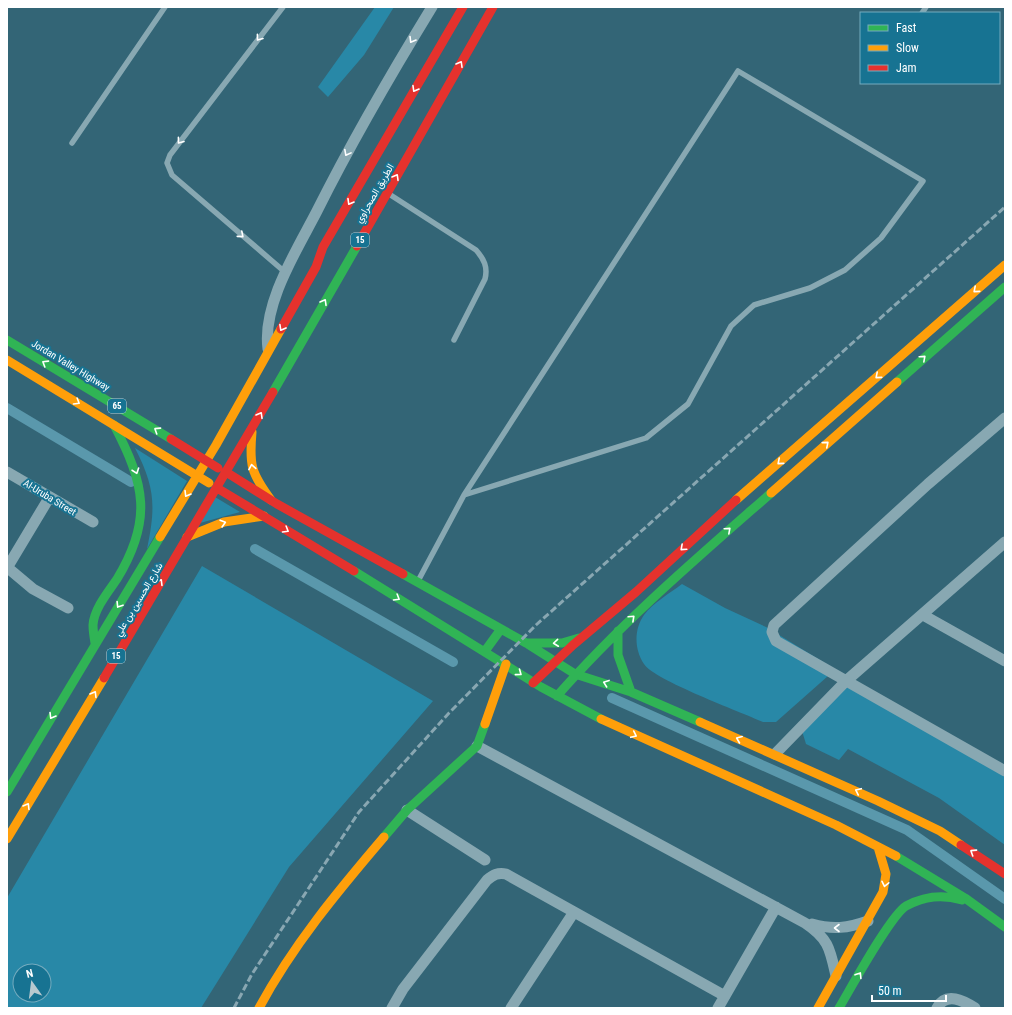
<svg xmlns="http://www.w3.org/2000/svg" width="1012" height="1015" font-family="'Roboto Condensed',Vazirmatn,sans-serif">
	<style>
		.green { fill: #2888a7; fill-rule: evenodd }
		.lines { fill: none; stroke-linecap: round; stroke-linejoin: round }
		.canal { stroke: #5a98ac; stroke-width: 10 }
		.lane { stroke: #88a8b2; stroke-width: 5.5 }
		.street { stroke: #88a8b2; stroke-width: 11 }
		.fast { stroke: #30b455; stroke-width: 9 }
		.slow { stroke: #ff9f0a; stroke-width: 9 }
		.jam { stroke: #e5322d; stroke-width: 9 }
		.rail { stroke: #89a7b2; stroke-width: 3; stroke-dasharray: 7 3; stroke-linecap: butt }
		.oneway { stroke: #fff }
		.labels { text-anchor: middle; stroke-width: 4; stroke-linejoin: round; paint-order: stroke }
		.shield { fill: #177392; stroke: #b9d5de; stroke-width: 1 }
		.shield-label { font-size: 9px; font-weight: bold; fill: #fff }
		.street-label { font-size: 10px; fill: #fff; stroke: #177392 }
	</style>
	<rect width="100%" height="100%" fill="#336576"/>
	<path class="green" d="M375,7H394L364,55L328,97L318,87Z
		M135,448L187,481L147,549C156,506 155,487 135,448Z
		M215,497L240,512L200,523Z
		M202,566L433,701L289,867L201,1008H7V898ZM20,971H44V995H20Z
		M682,584L725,608L766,627L828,665V676L776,722H763C741,712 654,680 644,664C634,649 634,629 644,615C653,603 670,593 682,584Z
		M847,687L1005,772V845L939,798L848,749L839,760L806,744L802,731Z"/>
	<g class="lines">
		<path class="canal" d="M7,408L131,482
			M255,549L453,662
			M612,698L907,830L1005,899"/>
		<path class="lane" d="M283,7L170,155L167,163L172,175L179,181L286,273
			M922,13L926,7
			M72,143L165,7
			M389,194L476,250C484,259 488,267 485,279L454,340
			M418,581L464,495L738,71L923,181L881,238L845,270L810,288L754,305L731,326L688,404L646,438L464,495"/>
		<path class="street" d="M268,349C262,304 297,250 317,211C352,141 391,74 432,7
			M1005,418L928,484L774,625L772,632L776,641L1005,771
			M7,472L93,522
			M7,568L49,498
			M8,568L33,589L68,608
			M923,615L1005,661
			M477,746L805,923C829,939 830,949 836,976
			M775,754L846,681L1005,542
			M407,810L485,860
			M812,924C833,930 848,928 868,921
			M392,1008L403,989L487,880C493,875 498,872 506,874L725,996
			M511,1008L574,912
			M718,1008L776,907
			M937,1008C946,991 964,1001 975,1008"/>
		<path class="fast" d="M7,340L171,439
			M897,382L1005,287
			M273,392L357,246
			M354,571L541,687L601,719
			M403,574L526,643L575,674L631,692L700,722
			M618,631V655L631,692
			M95,643C94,637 93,631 93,625C94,609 108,592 117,579C153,520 145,484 114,425
			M526,643H562L579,638
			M485,651L501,629
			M557,696C622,622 697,558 771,493
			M7,792L160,537
			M384,837L407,810L477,746L485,724
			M896,856L965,898L1005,927
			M839,1008C851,988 890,916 906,906C925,896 942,894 962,900"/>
		<path class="slow" d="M7,360L209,483
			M252,432C249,465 251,473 271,500
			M771,493L897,382
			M736,500L1005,265
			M160,537L216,445L281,329
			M187,537L224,522L264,516
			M601,719L836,825L896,856
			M700,722L878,801L940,831L961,845
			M485,724L506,664
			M7,839L104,678
			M259,1008C293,945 338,891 384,837
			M818,1008L883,892L886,874L878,847"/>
		<path class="jam" d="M357,246L493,7
			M281,329L316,267L323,247L463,7
			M171,439L218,468
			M226,472L277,504L403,574
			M217,488L354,571
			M104,678L273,392
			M533,683L573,645L636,592L736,500
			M961,845L1005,874"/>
		<path class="rail" d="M234,1008L252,974L359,812L449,713L536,625L1005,207"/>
	</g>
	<defs><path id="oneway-chevron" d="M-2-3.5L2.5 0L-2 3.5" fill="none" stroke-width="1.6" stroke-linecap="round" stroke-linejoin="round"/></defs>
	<g class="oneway">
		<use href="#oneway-chevron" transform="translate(259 38) rotate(127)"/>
		<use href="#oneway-chevron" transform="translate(412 40) rotate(121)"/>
		<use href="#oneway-chevron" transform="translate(460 64) rotate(-60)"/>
		<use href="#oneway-chevron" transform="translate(415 89) rotate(120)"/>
		<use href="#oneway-chevron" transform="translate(180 141) rotate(127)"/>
		<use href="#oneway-chevron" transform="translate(347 153) rotate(118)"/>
		<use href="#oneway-chevron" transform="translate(396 177) rotate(-60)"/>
		<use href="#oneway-chevron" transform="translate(350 202) rotate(120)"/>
		<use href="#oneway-chevron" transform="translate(241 235) rotate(41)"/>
		<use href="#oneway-chevron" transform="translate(976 290) rotate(139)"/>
		<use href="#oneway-chevron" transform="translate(324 302) rotate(-60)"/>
		<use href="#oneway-chevron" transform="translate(282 328) rotate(119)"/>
		<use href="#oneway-chevron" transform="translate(923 358) rotate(-42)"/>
		<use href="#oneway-chevron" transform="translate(45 363) rotate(-148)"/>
		<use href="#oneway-chevron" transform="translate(878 376) rotate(139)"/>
		<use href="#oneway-chevron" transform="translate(77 402) rotate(31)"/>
		<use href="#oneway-chevron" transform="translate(260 415) rotate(-60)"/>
		<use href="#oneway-chevron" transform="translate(157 430) rotate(-147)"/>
		<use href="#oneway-chevron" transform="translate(826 444) rotate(-41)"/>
		<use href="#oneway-chevron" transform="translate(780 462) rotate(139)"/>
		<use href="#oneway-chevron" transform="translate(252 467) rotate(-100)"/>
		<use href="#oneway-chevron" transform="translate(136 471) rotate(71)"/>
		<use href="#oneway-chevron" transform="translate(187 494) rotate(121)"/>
		<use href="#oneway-chevron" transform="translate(223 523) rotate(-16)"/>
		<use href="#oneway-chevron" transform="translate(286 530) rotate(31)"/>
		<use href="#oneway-chevron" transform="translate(728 530) rotate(-42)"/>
		<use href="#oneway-chevron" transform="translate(683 548) rotate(138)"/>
		<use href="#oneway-chevron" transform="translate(160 582) rotate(-59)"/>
		<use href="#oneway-chevron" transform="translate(397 598) rotate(31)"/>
		<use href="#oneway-chevron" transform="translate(119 605) rotate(122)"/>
		<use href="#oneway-chevron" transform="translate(632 618) rotate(-43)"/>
		<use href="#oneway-chevron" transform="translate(556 643) rotate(174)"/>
		<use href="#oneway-chevron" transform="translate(519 673) rotate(36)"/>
		<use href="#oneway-chevron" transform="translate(606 683) rotate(-160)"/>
		<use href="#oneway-chevron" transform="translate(94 694) rotate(-59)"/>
		<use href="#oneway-chevron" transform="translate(52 716) rotate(121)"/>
		<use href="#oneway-chevron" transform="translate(634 735) rotate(25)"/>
		<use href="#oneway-chevron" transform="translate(739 739) rotate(-158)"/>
		<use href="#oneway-chevron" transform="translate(858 791) rotate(-155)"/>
		<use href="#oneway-chevron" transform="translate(27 806) rotate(-59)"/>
		<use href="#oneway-chevron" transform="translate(973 852) rotate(-147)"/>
		<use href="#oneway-chevron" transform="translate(885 884) rotate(102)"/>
		<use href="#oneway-chevron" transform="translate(837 928) rotate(-180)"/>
		<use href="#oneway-chevron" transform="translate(859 975) rotate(-58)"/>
	</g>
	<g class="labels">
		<g class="shield">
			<rect x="351" y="233" width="18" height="14" rx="3"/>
			<rect x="108" y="399" width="18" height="14" rx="3"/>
			<rect x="107" y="649" width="18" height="14" rx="3"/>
		</g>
		<g class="shield-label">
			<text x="360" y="243">15</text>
			<text x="117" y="409">65</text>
			<text x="116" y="659">15</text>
		</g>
		<g class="street-label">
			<text transform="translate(374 193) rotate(-60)" y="4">الطريق الصحراوي</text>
			<text transform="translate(71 365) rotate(31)" y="4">Jordan Valley Highway</text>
			<text transform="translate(50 497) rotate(31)" y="4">Al-Uruba Street</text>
			<text transform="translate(138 599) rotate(-59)" y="4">شارع الحسين بن علي</text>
		</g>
	</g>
	<rect width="1012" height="1015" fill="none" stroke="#ffffff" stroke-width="16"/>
	<rect x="860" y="12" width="140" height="72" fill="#177392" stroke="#74abbe"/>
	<rect x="868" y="25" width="20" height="6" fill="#30b455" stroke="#74abbe"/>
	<text x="896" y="32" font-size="12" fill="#ffffff">Fast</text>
	<rect x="868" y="45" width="20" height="6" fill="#ff9f0a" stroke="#74abbe"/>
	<text x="896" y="52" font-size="12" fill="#ffffff">Slow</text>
	<rect x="868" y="65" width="20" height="6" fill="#e5322d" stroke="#74abbe"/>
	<text x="896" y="72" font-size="12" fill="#ffffff">Jam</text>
	<g transform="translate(32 983) rotate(346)"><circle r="19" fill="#177392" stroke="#74abbe"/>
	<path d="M0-3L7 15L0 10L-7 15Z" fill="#b8c9cf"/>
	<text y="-6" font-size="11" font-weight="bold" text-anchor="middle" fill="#ffffff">N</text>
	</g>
	<path d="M872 995v6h74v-6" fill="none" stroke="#ffffff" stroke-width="2"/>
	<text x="878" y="995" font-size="12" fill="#ffffff" stroke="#177392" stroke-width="3" paint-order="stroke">50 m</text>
</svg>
